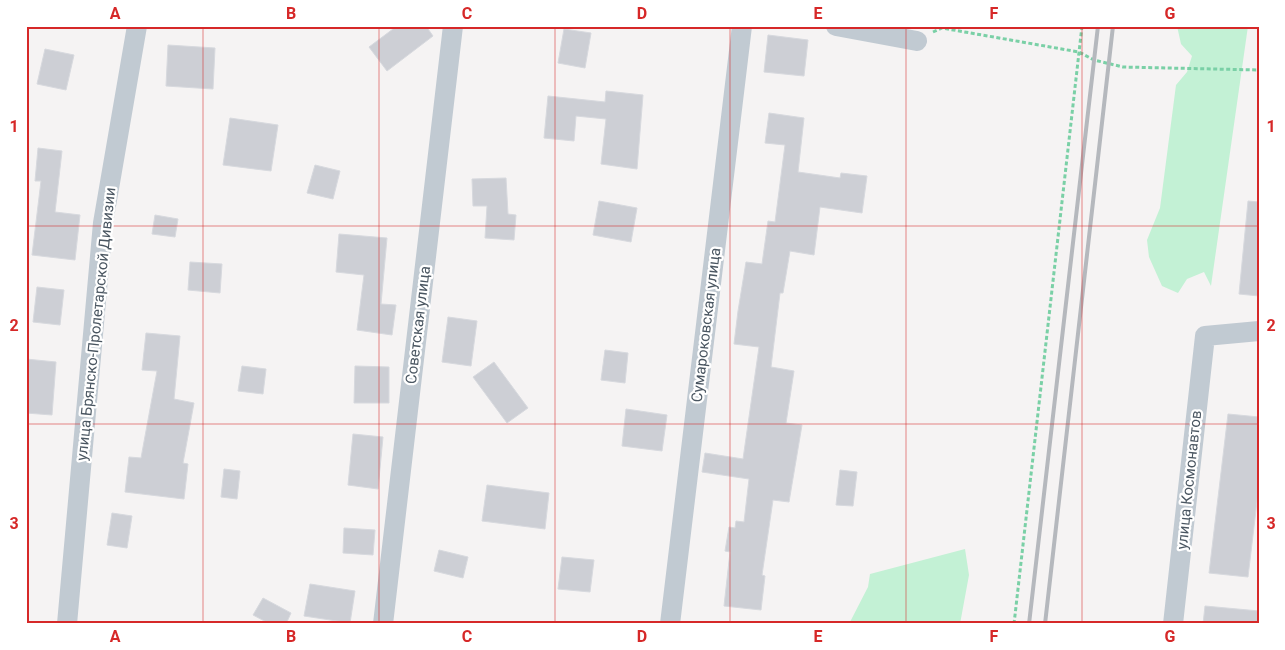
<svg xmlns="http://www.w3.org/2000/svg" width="1285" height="650" font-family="Roboto,sans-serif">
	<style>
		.green { fill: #c3f1d5 }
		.building { fill: #cdcfd5; stroke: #d7d9de }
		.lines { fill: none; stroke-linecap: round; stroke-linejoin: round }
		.path { stroke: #7ad0a6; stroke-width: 3; stroke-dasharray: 4 2.5; stroke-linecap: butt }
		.minor { stroke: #c1cad2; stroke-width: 20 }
		.rail { stroke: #b5b8bd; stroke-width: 4 }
		.grid { fill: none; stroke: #d62828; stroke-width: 1; stroke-opacity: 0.55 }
		.labels { text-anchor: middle; stroke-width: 4.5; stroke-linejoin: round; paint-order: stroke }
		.street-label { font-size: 15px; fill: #4a5661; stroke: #fff }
		.neatline { fill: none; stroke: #d62828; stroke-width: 2 }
		.grid-label { font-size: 16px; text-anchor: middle; font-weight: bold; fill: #d62828 }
	</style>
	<rect width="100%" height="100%" fill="#f5f3f3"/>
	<path class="green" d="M1177,26H1248L1211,286L1204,272L1187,279L1178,293L1162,286L1149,257L1147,240L1160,208L1176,85L1187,72L1192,56L1181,44Z
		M965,549L969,575L960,624H846L850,622L868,587L870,574Z"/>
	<path class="building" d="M397,26H426L433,36L387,71L369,47Z
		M564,29L591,33L585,68L558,63Z
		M768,35L808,40L804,76L764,72Z
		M168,45L215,48L213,89L166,86Z
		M45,49L74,55L66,90L37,84Z
		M606,91L643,95L637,169L601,164L606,119L576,116L574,141L544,138L548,96L605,102Z
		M769,113L804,118L798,172L840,178L841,173L867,176L862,213L820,207L814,255L790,251L783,293H780L771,367L794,371L786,423L802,425L789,502L773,500L762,575L765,576L761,610L724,606L730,552L725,551L729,527L735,528L736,521L744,522L749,479L702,472L705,453L743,459L759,347L734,344L738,311L746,262L762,264L768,221L775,222L785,145L765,143Z
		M230,118L278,125L271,171L223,165Z
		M38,148L62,151L55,212L80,215L75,260L32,255L41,181H35Z
		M315,165L340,171L333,199L307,193Z
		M506,178L508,214L516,215L514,240L485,238L487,206H473L472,179Z
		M599,201L637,208L631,242L593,235Z
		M1248,201L1259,202V296L1239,294Z
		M155,215L178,219L175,237L152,234Z
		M339,234L387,238L381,304L396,305L392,335L357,330L364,275L336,272Z
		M190,262L222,264L220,293L188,290Z
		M37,287L64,290L60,325L33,322Z
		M448,317L477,321L471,366L442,362Z
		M146,333L180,336L174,399L194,403L183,463L188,464L184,499L125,492L129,457L141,458L157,371L142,370Z
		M605,350L628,353L625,383L601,380Z
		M26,359L56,362L52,415L26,413Z
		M494,362L528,408L507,423L473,377Z
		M242,366L266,369L263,394L238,391Z
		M355,366L389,367V403H354Z
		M626,409L667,415L662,451L622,446Z
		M1228,414L1259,417V485L1248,577L1209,573Z
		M353,434L383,437L378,489L348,485Z
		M224,469L240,471L237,499L221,497Z
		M840,470L857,472L853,506L836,505Z
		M487,485L549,493L545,529L482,521Z
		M112,513L132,516L127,548L107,545Z
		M344,528L375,530L373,555L343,553Z
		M439,550L468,557L463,578L434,571Z
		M562,557L594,560L590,592L558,589Z
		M310,584L355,591L350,623L304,616Z
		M263,598L291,613L286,624H270L253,615Z
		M1205,606L1259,611V624H1203Z"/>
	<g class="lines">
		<path class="path" d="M933,32L942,28L1079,52L1094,60L1123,67L1259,70
			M1014,624L1082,26"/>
		<path class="minor" d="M836,26L917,41
			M67,624L103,223L137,26
			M383,624L453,26
			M670,624L742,26
			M1173,624L1205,336L1259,331"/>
		<path class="rail" d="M1029,624L1098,26
			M1045,624L1113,26"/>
	</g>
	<path class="grid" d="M203,26V624M379,26V624M555,26V624M730,26V624M906,26V624M1082,26V624M26,226H1259M26,424H1259"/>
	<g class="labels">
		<g class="street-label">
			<text transform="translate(96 324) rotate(-84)" y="5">улица Брянско-Пролетарской Дивизии</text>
			<text transform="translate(418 325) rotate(-83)" y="5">Советская улица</text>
			<text transform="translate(706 325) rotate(-83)" y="5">Сумароковская улица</text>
			<text transform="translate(1189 480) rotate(-84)" y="5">улица Космонавтов</text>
		</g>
	</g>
	<rect width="1285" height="650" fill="none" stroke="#ffffff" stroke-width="55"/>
	<rect x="28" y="28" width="1230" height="594" class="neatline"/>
	<g class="grid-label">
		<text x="115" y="19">A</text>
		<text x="291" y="19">B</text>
		<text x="467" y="19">C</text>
		<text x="642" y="19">D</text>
		<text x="818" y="19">E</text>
		<text x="994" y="19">F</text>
		<text x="1170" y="19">G</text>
		<text x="14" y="132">1</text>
		<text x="1271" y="132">1</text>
		<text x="14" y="331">2</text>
		<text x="1271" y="331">2</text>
		<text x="14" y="529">3</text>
		<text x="1271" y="529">3</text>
		<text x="115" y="642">A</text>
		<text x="291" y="642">B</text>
		<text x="467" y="642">C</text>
		<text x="642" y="642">D</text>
		<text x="818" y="642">E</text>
		<text x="994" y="642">F</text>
		<text x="1170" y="642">G</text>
	</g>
</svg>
